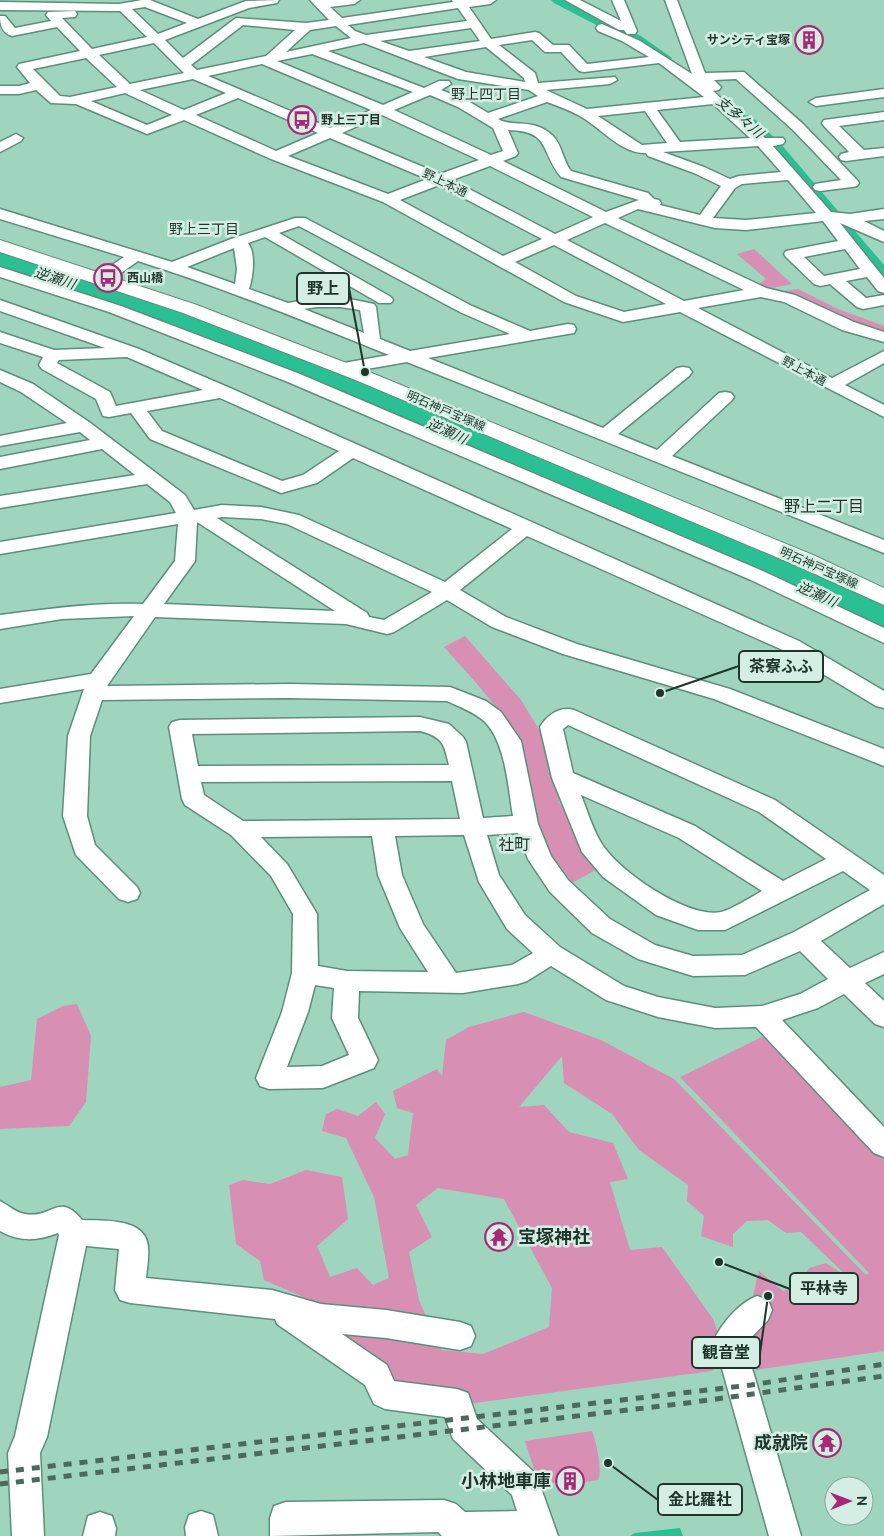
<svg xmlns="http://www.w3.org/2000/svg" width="884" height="1536" font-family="Ubuntu,'Noto Sans JP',sans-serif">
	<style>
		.green { fill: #d78fb4; fill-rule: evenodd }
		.water { fill: #2bc094 }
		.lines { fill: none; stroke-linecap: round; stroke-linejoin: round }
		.river { fill: #2bc094; fill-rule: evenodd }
		.minor-casing { stroke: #5c8f7b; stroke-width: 3 }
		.major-casing { stroke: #5c8f7b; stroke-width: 2 }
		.minor { fill: #fff; fill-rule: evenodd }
		.major { fill: #fff; fill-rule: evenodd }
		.rail { stroke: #496a5c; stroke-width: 5; stroke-dasharray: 8 8; stroke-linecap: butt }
		.labels { text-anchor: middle; stroke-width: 5; stroke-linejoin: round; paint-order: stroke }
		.far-poi-label { font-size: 12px; font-weight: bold; fill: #1f352c; stroke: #d4eee3; text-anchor: start }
		.far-street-label { font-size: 12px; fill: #1f352c; stroke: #d4eee3 }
		.far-neighbourhood-label { font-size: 14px; fill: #1f352c; stroke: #d4eee3 }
		.far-water-label { font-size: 14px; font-style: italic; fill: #1f362d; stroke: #d4eee3 }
		.neighbourhood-label { font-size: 16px; fill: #1f352c; stroke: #d4eee3 }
		.near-poi-label { font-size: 18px; font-weight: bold; fill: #1f352c; stroke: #d4eee3; text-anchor: end }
		.leader { fill: none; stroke: #1f352c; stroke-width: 2 }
		.callout-dot { fill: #1f352c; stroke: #d4eee3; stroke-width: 2 }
		.callout { fill: #d4eee3; stroke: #1f352c; stroke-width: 2 }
		.callout-label { font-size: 16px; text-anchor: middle; font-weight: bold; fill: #1f352c }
	</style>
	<rect width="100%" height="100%" fill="#9fd4be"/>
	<path class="green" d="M754,249L792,284L762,290L756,286L766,279L737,254Z
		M798,289L838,309L884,326V333L849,323L784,291Z
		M465,636L521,700L543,736L560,804L599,868L572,883L546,847L504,717L478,685L444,647Z
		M77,1004L91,1036L86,1102L69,1126L0,1129V1087L31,1080L37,1019L63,1006Z
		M524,1012L601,1040L674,1079L866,1275L869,1273L680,1077L766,1035L884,1160V1351L756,1370L751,1339L758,1327L749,1312L759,1271L783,1291L795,1288L809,1268L826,1263L850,1279L801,1232L786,1233L768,1220L747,1221L733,1234V1247L701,1236L704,1216L687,1201L688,1185L639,1150L612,1114L564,1083L562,1056L519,1107L544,1105L569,1132L613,1143L628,1179L610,1182L630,1250L662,1247L713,1319L726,1356L712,1371L475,1403L394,1386L338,1333L321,1305L264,1280L260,1261L236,1244L229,1185L243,1180L270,1184L306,1170L342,1177L348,1219L317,1246L330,1277L357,1268L373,1285L389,1278L374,1197L346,1138L322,1131L326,1114L337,1109L358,1116L376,1102L385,1114L375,1138L395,1159L408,1155L413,1113L397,1108L393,1091L437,1069L442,1076L446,1040L469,1027ZM438,1188L504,1199L552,1288L549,1327L483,1354L441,1350L419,1300L409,1252L432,1237L416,1205Z
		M592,1431C596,1442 603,1470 598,1480C580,1483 553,1487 537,1478L525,1441Z"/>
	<path class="water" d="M0,250L222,324L884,602V633L293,374L0,268Z
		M680,1528L683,1536H630L635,1533Z"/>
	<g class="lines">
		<path class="river" d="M551,0H571L641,36L672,58L670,62H658L629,42L554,3Z
			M745,115L751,116L780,143L884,265V284L877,282L768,151L739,124L736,120L739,116Z"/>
		<defs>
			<path id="minor" d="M142,0H150L198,19L246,1L279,0L277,3L249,8L165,40L183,58L236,18L306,23L329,20L310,0H360L354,4L330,7L342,18L453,2L452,0H496L490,4L469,7L491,39L535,32L539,33L553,45H569L587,64L649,57L622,41L598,31L596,28L598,25L602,24L640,41L692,74L665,0H677L705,73L744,72L803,124L857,180L859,183L857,186L852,187L820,191L815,190L813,187L815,184L841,180L793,130L736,79L714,80L721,87L719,90L713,91L765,138H783L785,141L783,144L773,146L831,212L850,214L884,209V219L864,221L884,231V242L840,223L884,278V293L878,291L867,277L846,281L866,298L884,295V305L863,309L857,307L830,284L820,286L814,284L786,257L784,254L786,251L838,241L823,221L746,230L715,228L638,209L618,218L766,288L795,295L854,322L884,332V342L842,330L784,302L761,297L698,308L832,378L884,351V363L845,385L884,405V417L680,312L623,322L564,302L383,202L271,159L184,120L147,134L76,104L51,103L36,90L19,94H0V86H19L30,83L17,67L19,64L80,51L57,27L12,36C2,33 0,25 0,16H5L15,28L51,21L46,15L48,12L75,11L77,14L75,17L62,18L92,49L147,37L120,11L0,10V2L119,4ZM145,7L187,23L158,34L132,9ZM458,8L467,21L366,35L355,31L348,25ZM243,25L295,30L266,56L197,70L191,65ZM336,26L351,38L286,52L310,30ZM471,28L480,41L409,51L380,41ZM532,40L545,52H561L579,71L584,72L659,63L704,97L587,109L546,90L610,84L617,80L615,77L538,83L535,73L499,45ZM154,43L184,73L130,84L99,55ZM364,43L458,79L529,90L538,96L488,113L468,101L441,90L451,84L449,81H439L424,88L328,51ZM486,47L524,78L525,82L466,72L424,57ZM312,54L413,92L383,105L277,61ZM86,58L117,87L70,97L60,96L33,69ZM262,64L371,110L330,128L208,76ZM193,79L226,93L184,110L140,90ZM125,93L172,115L147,125L91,101ZM430,95L458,107L493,128L503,151L491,155L394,110ZM238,98L318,133L276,151L196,115ZM547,102C558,106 569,110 580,116C600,127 621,154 646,153L648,156L694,173L721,186L700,215L660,205L661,203L659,200L654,199L648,193L571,171C563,161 562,145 553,136C534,117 513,128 498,119ZM713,104L750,138L680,142L657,110ZM645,111L667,143L642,145L598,116ZM382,115L479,160L440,174L342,133ZM508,130C551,131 540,151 561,177L639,200L606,212L503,161L516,156L518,153ZM330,138L427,179L388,194L288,156ZM758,146L781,172L739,176L730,179L704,167L663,152ZM490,166L593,217L555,234L452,180ZM788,180L816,213L746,220L713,218L735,188L742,184ZM439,185L542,239L503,256L400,200ZM605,223L744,290L684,301L567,240ZM554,245L666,304L624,312L576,296L515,262ZM845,249L860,269L824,276L804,257Z
				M565,0H580L621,21L612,0H624L637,31L635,34H627L624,30H619Z
				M884,89V97L816,106L809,102L816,98Z
				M884,112V120L839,126L864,150L884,148V156L846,161L841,160L839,157L841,154L849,152L824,126L822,123L824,120Z
				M16,134L23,138L21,141L0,152V142Z
				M0,209L172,262L231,239L295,218H305L472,306L530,331L568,324L574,325L576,329L574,333L568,334L428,358L603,428L677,368L683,367L689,368L692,372L689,376L618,434L657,450L719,393L725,392L731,393L734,397L731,401L672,456L884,540V553L407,362L344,373L338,372L335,368L338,364L389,355C307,322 224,288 138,261L108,282H96L94,279L96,276L124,257L0,219ZM299,226L460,312L510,334L410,351L380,339L376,307L374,304L340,297L317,298L288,303L249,289C253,277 256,253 248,243L265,237L379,303H391L393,300L391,297L279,233ZM234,248L237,269L235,284L187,267ZM317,307H340L360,310L364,333L304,309Z
				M0,267L121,306L300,374L765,572L884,628V643L751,580L288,382L109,312L0,277Z
				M0,300L139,349L230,388L799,641L884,691V708L876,706L785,651L527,536L460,590L506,617L577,644L730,689L884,749V766L714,699L563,654L492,627L447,600L394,632L387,634L346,624L155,617L107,686L289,684L450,687L486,701L501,712L521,741L538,824L551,856L568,880L610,919L655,945L693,956L742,955L794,932L870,890L843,871L725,930H698L656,915L603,877L582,852L552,778L540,727C547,715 560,706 574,710L775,800L884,875V904L821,941L850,968L884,952V974L865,983L884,1001V1027L875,1024L844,994L818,1008L782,1020L884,1127V1157L874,1153L756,1027L715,1028L658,1017L606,1000L551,966L527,981L518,984L463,993L359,991L358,1018L378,1060L374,1068L323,1088L269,1089L260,1086L256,1078L282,1012L292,973L293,914L271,876L231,835L185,805L182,799L169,727L172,722L180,720L420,717L449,724L463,737L466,742L483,818L513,816C508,788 506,742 484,721C474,712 460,707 447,701L289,698L102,700L90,736L87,816L95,845L137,887L140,893L137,899L128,902L119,899L76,855L63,816L68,736L84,689L0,703V689L91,674L134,616L62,619L0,629V615C48,609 95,602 143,604L175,561L178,524L0,554V542L176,513L170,502L147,484L0,508V496L135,475L102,449L0,469V457L90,440L80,432L0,446V436L67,423L21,392L0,382V370L33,384L89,422L185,495L194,510L222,505L261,507L299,515L445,582L512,529L353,458L317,483L281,493L150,439L131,413L109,417L103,416L96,399L42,369L39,365L43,357L0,343V332L54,350L105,348L0,311ZM127,357L203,390L116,406L110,392L57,363L59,360ZM220,398L339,451L303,475L282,481L162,431L147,411ZM222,517L261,519L287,524L432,592L384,620L369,617L367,613L217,518ZM197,522L335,611L164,604L195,561ZM568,725L759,812L826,859L783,881L695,826L573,773L563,729ZM420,731C443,737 444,744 449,765L198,766L192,734ZM452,781L460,819L243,821L204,795L201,782ZM581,795L679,838L762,891C751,897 733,909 721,912C688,919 616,870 600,841C592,827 587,810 581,795ZM518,833L528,859L550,892L592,933L638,959L693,976L745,975L800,951L828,979L800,994L762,1006L715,1008L658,997L624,986L560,947L525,915L499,875L487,835ZM464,835L479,882L507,929L533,953L512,965L456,973L423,924L402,875L395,836ZM372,836L378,875L400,928L428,972L347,971L318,966L317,914L287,864L261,837ZM315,985L334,988L332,1018L349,1055L322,1066L287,1067L308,1012Z
				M0,1201C8,1205 16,1213 25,1214C52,1219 59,1191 82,1220C102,1221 146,1217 148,1247C149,1257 147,1268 146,1278L272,1290L321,1304L386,1310L460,1322L471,1326L475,1336L471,1346L460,1350L386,1338L342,1334L387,1365L394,1381L457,1389L468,1393L477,1419L536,1474L558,1536H442L438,1532L270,1536V1518L274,1506L286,1502L444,1500L456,1504L465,1512L517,1511L512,1495L453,1439L445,1417L385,1409L374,1404L365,1385L277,1324L275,1319L130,1303L120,1300L115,1290L119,1249L86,1246L47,1437L40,1453L44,1536H12L8,1453L15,1436L59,1235L58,1233C37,1241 20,1242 0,1231Z
				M757,1296L768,1300L772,1310L768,1320L745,1344L801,1536H769L714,1340C722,1323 739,1303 757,1296Z
				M201,1511L213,1515L218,1536H186L185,1527L189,1515Z
				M100,1512L112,1516L116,1528L115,1536H83L88,1516Z"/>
			<path id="major" d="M0,240L197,305L367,371L813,555L884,588V605L795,565L353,379L183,313L0,252Z"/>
		</defs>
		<use href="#minor" class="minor-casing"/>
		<use href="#major" class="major-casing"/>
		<use href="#minor" class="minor"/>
		<use href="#major" class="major"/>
		<path class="rail" d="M0,1472L751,1385L884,1364
			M0,1484L687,1403L884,1376"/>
	</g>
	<defs>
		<symbol id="building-ring" viewBox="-11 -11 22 22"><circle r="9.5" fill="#d4eee3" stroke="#a82877" stroke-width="1.5"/><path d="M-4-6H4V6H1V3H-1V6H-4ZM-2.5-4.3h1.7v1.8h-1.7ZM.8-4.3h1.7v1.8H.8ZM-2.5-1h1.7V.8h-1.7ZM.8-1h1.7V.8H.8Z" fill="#a82877"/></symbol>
		<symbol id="bus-ring" viewBox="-11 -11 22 22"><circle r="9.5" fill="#d4eee3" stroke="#a82877" stroke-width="1.5"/><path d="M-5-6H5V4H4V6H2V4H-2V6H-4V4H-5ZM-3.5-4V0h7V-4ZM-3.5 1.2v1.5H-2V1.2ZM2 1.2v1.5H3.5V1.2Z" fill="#a82877"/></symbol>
		<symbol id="temple-ring" viewBox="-11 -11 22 22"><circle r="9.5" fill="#d4eee3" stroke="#a82877" stroke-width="1.5"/><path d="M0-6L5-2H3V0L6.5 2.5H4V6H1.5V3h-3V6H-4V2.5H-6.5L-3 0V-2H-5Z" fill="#a82877"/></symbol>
	</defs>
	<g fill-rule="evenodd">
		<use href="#building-ring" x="793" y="24" width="32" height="32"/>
		<use href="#bus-ring" x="286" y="104" width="32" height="32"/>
		<use href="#bus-ring" x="92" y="262" width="32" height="32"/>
		<use href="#temple-ring" x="483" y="1221" width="32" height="32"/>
		<use href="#temple-ring" x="811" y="1427" width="32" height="32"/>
		<use href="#building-ring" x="554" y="1465" width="32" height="32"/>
	</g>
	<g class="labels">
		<g class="far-poi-label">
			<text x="790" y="44" text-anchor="end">サンシティ宝塚</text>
			<text x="321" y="124">野上三丁目</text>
			<text x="127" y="282">西山橋</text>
		</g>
		<g class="far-street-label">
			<text transform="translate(445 183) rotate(26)" y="4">野上本通</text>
			<text transform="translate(804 371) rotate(28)" y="4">野上本通</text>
			<text transform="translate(446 411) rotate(23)" y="4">明石神戸宝塚線</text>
			<text transform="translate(819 568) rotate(24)" y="4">明石神戸宝塚線</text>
		</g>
		<g class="far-neighbourhood-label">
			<text x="486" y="99">野上四丁目</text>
			<text x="204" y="234">野上三丁目</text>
		</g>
		<g class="far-water-label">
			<text transform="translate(740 117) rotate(40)" y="5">支多々川</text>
			<text transform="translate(55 278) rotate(18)" y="5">逆瀬川</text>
			<text transform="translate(447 431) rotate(24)" y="5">逆瀬川</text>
			<text transform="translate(817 594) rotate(24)" y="5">逆瀬川</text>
		</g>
		<g class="neighbourhood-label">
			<text x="824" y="512">野上二丁目</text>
			<text x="514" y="850">社町</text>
		</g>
		<g class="near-poi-label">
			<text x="518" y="1243" text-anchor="start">宝塚神社</text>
			<text x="808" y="1449">成就院</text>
			<text x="551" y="1487">小林地車庫</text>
		</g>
	</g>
	<path class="leader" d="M365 372L349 288M660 693L739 666M719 1262L790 1289M768 1296L760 1353M608 1463L658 1500"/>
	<g class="callout-dot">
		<circle cx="365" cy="372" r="5"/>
		<circle cx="660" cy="693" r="5"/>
		<circle cx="719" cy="1262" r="5"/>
		<circle cx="768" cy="1296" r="5"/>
		<circle cx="608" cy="1463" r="5"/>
	</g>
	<g class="callout">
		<rect x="297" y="273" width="52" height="31" rx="5"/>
		<rect x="739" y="651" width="84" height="31" rx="5"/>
		<rect x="790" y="1273" width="68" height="31" rx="5"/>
		<rect x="692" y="1337" width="68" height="31" rx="5"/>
		<rect x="658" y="1484" width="84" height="31" rx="5"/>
	</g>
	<g class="callout-label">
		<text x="323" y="294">野上</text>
		<text x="781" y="672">茶寮ふふ</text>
		<text x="824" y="1294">平林寺</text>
		<text x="726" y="1358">観音堂</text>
		<text x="700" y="1505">金比羅社</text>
	</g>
	<g transform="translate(849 1501) rotate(89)"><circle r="24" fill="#d4eee3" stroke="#8ca49a"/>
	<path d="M0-4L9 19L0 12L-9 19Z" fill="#a82877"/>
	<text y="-8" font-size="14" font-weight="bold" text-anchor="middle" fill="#1f352c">N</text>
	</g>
</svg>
